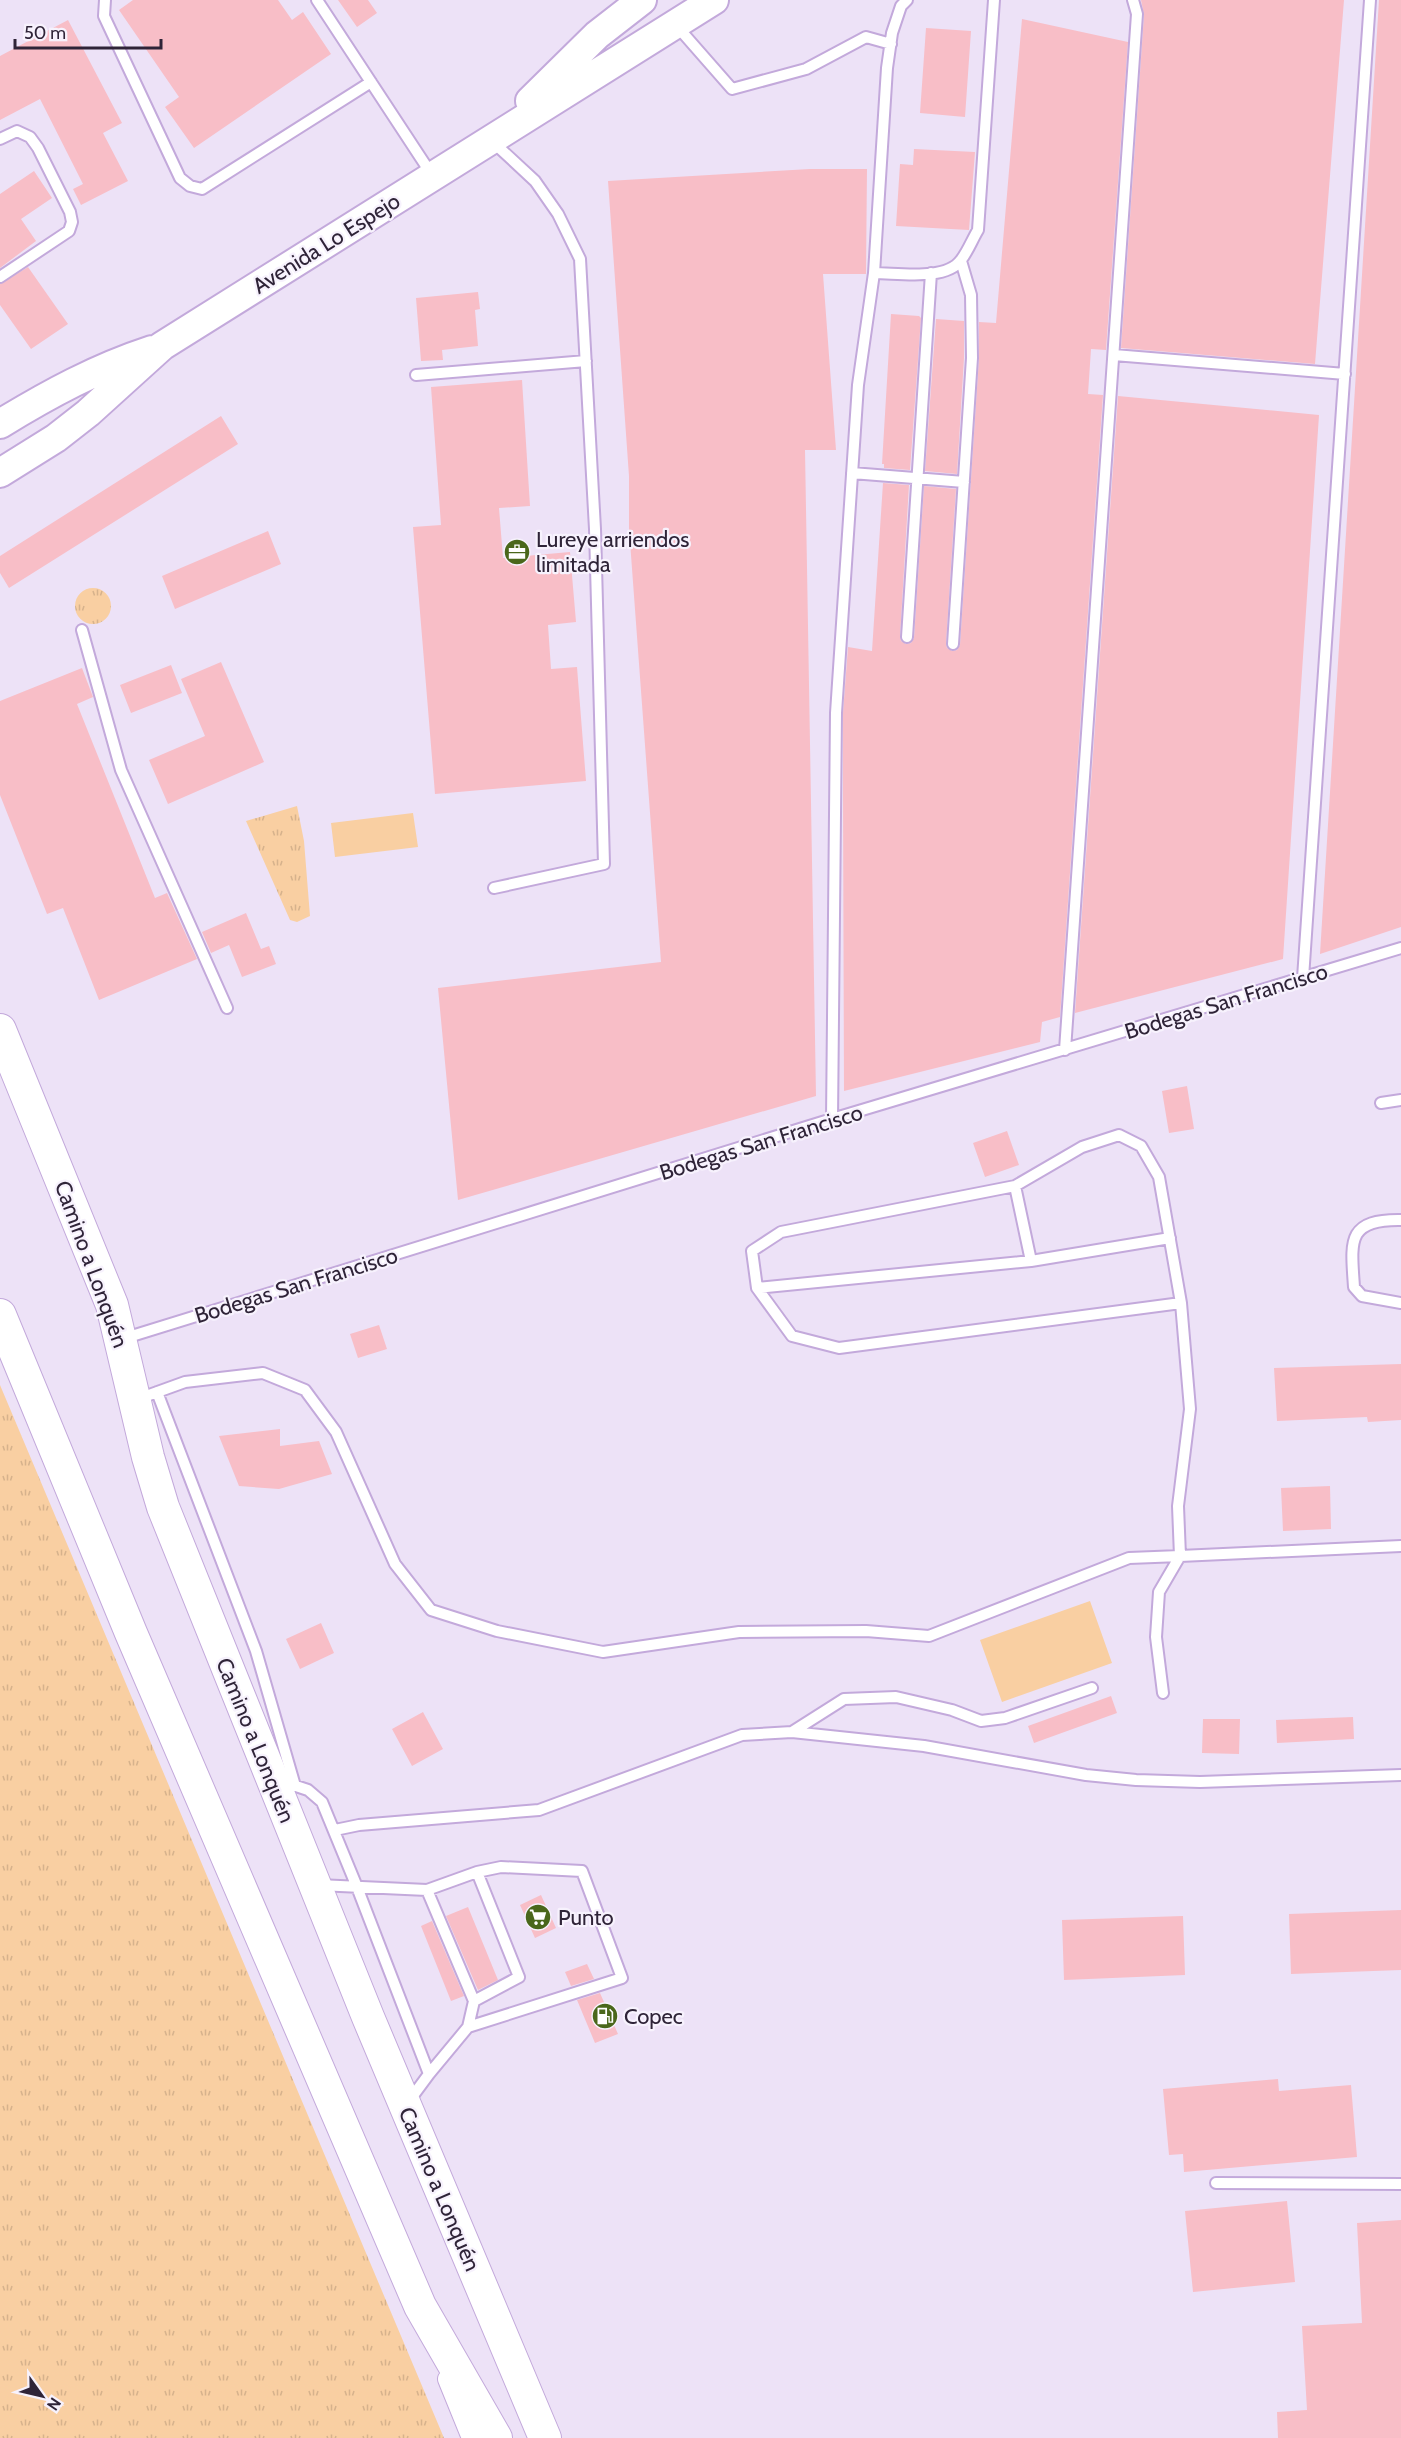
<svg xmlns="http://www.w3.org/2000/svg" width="1401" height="2438" font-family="Cabin,sans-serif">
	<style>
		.grass { fill: url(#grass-tufts) }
		.green { fill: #f9cfa2 }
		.building { fill: #f8bec7 }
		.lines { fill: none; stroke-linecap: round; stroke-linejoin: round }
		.service-casing { stroke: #c3a9db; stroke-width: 14 }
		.minor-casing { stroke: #c3a9db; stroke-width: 22 }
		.secondary-casing { stroke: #c3a9db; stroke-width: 32 }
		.primary-casing { stroke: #c3a9db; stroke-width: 34 }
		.service { stroke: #fff; stroke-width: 10 }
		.minor { stroke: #fff; stroke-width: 20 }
		.secondary { stroke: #fff; stroke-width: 28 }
		.primary { stroke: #fff; stroke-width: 32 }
		.labels { text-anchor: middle; stroke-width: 4.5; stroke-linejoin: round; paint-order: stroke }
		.street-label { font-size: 22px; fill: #2f2438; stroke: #f7f2fd }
		.poi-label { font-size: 22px; fill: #2f2438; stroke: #f7f2fd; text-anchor: start }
	</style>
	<defs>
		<pattern id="grass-tufts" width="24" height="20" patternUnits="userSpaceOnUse" patternTransform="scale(1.5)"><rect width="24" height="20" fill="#f9cfa2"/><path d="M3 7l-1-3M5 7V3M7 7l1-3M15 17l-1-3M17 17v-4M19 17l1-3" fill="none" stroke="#d6b28c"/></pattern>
	</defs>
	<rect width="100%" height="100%" fill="#ede2f7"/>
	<path class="grass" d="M75 606a18 18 0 1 1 36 0a18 18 0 1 1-36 0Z
		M297,806L304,841L310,916L297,922L290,920L246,821Z
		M0,1385L444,2438H0Z"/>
	<path class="green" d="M413,813L418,847L335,857L331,823Z
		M1090,1601L1112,1663L1002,1702L980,1640Z"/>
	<path class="building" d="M133,0H278L292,20L303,12L331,54L194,148L165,107L179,97L119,10Z
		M338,0H368L377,13L357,27Z
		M1141,0H1344L1315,364L1121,348L1144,15Z
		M1379,0H1401V927L1320,954Z
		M1022,19L1128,42L1106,350L1091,349L1088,394L1103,395L1060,1017L1042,1022L1040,1042L844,1091L843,796V713L848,647L872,651L883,483L909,485L900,637L901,641L906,644L911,643L914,638L924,486L956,489L946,644L947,648L952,651L957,650L960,645L979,358V322L996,323Z
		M68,20L122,123L103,133L128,181L81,205L73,189L83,184L40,99L0,120V56Z
		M926,28L971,31L965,117L920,113Z
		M914,149L975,152L969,230L896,226L900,164L913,165Z
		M810,169H867L866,274H823L836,450H805L816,1096L458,1200L438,988L661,962L629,528V476L608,181Z
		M34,171L52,198L21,219L36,241L0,268V194Z
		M28,267L68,324L31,349L0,305V284Z
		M478,292L480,309L475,310L478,346L442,350L443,360L421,361L416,298Z
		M891,314L919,316L921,318L910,470L884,468V464H882Z
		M936,319L964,321V358L957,474L925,471Z
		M522,380L530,506L499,508L503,558L570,552L576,622L548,625L551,669L577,667L586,781L435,794L413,527L441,525L431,387Z
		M1118,396L1319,415L1283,959L1075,1013Z
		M221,416L238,444L9,588L0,573V556Z
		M268,531L281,564L175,609L162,576Z
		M221,662L264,762L168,804L149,760L205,736L181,679Z
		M171,665L182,693L131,713L120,685Z
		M82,668L93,697L77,704L155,898L167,893L197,959L99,1000L63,908L47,914L0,795V701Z
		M246,913L261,949L269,946L276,964L242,977L229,945L211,953L202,932Z
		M1187,1086L1194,1129L1169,1133L1162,1091Z
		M1007,1131L1019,1165L985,1177L973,1143Z
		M379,1325L387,1349L358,1358L350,1334Z
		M1401,1364V1420L1368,1422L1367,1417L1277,1421L1274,1368Z
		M280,1429V1446L319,1441L332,1474L279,1489L239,1486L219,1436Z
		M1330,1486L1331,1529L1283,1531L1281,1488Z
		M321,1623L334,1653L300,1669L286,1639Z
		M1111,1696L1117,1713L1034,1743L1028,1726Z
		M423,1712L443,1749L412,1766L392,1729Z
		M1353,1717L1354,1739L1277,1743L1276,1720Z
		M1203,1719H1240L1239,1754L1202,1753Z
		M541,1895L556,1928L535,1938L520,1905Z
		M468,1907L498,1980L478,1990L446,1916Z
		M1401,1910V1970L1291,1974L1289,1914Z
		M1183,1916L1185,1975L1064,1980L1062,1920Z
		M432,1921L464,1996L451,2001L421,1926Z
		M587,1964L594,1979L571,1986L565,1972Z
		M600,1993L618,2034L595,2043L577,2000Z
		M1278,2079L1279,2091L1351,2085L1357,2157L1184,2172L1183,2154L1169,2155L1163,2089Z
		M1287,2201L1295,2282L1193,2292L1185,2211Z
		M1401,2220V2438H1278L1277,2412L1307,2410L1302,2326L1362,2323L1357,2223Z"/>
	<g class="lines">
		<defs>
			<path id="service" d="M105,0L104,16L180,178L190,186L202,189L371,82
				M317,0L432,175
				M675,24L732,89L806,69L866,37L891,44
				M0,139L17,131L30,137L38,148L70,212L72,222L69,231L0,277
				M493,142L535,181L558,214L580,259L595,529L604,864L494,888
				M874,273C899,273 946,281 961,260C968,251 972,240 978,230L994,0
				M1114,355L1345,374
				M416,375L586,361
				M852,473L964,482
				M82,630L121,770L227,1008
				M907,637L931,273
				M953,644L972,358L971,295L961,261
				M1303,978L1370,0
				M1065,1050L1137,14L1133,0
				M1381,1103L1401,1100
				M832,1119L836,713L858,385L874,273L887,68L892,33L901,6L907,0
				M1015,1186L1031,1261
				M1401,1220C1346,1219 1351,1242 1354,1287L1362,1296L1401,1303
				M757,1288L1031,1261L1170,1238
				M122,1339L832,1119L1401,948
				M157,1392L256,1651L295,1786
				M138,1399L185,1382L263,1373L305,1390L336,1432L395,1564L431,1610L497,1631L603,1652L739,1632L866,1631L929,1636L1129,1558L1180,1556L1178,1506L1190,1409L1181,1303L1159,1177L1141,1146L1119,1135L1082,1147L1015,1186L781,1232L752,1251L757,1288L792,1336L839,1348L1181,1303
				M1163,1693L1156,1637L1159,1592L1180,1556L1401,1546
				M792,1732L844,1699L896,1697L952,1710L981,1721L1005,1718L1092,1688
				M290,1784L308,1790L322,1802L357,1887L429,2074L409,2101
				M335,1830L359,1825L539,1810L742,1735L792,1732L924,1746L1086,1775L1136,1780L1200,1782L1401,1775
				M318,1885L427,1890L474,2001L468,2027L429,2074
				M427,1890L477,1872L501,1867L582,1871L622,1978L468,2027
				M474,2001L519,1977L477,1872
				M1216,2183L1401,2184"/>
			<path id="minor" d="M448,2379L472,2438"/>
			<path id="secondary" d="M530,101L597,35L642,0
				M0,424C49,394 97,368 152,350
				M0,473L56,438L88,413L162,346L714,0"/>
			<path id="primary" d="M0,1030L112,1305L148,1457L163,1507L368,2017L545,2438
				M0,1315L131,1633L420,2306L496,2438"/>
		</defs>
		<use href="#service" class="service-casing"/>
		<use href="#minor" class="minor-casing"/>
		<use href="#secondary" class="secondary-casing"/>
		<use href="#primary" class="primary-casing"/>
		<use href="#service" class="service"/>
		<use href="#minor" class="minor"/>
		<use href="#secondary" class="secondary"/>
		<use href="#primary" class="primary"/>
	</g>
	<defs>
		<symbol id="office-disc" viewBox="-11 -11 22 22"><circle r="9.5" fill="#4a671b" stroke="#f7f2fd"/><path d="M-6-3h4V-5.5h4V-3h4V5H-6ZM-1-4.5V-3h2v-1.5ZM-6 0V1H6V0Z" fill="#fff"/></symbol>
		<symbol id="supermarket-disc" viewBox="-11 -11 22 22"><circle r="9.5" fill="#4a671b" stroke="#f7f2fd"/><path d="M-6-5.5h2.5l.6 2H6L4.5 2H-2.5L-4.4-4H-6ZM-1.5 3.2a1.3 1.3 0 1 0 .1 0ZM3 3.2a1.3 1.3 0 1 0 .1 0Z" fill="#fff"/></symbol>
		<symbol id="fuel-disc" viewBox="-11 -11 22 22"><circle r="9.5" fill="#4a671b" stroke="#f7f2fd"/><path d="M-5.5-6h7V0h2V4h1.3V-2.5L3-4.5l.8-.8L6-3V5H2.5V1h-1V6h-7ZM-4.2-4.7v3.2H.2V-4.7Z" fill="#fff"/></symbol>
	</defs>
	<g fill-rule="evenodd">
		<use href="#office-disc" x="502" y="537" width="30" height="30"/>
		<use href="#supermarket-disc" x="523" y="1902" width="30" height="30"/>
		<use href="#fuel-disc" x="590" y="2001" width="30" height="30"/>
	</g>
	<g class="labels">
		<g class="street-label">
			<text transform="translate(326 243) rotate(-32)" y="8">Avenida Lo Espejo</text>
			<text transform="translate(1226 1001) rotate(-17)" y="8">Bodegas San Francisco</text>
			<text transform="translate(761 1142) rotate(-17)" y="8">Bodegas San Francisco</text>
			<text transform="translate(92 1264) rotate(70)" y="8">Camino a Lonquén</text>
			<text transform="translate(296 1285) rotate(-17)" y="8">Bodegas San Francisco</text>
			<text transform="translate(256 1740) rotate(68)" y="8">Camino a Lonquén</text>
			<text transform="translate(440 2189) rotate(67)" y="8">Camino a Lonquén</text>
		</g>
		<g class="poi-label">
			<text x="536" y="547">Lureye arriendos<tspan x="536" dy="25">limitada</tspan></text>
			<text x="558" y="1925">Punto</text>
			<text x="624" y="2024">Copec</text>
		</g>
	</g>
	<g transform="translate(42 2396) rotate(124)" stroke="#f7f2fd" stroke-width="4.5" paint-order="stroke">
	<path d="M0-4.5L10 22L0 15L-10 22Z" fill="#2f2438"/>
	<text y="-9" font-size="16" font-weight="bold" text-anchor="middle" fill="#2f2438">N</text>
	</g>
	<path d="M15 39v9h146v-9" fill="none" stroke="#2f2438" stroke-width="3"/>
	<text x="24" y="39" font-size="18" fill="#2f2438" stroke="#f7f2fd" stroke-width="4.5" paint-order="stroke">50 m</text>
</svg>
